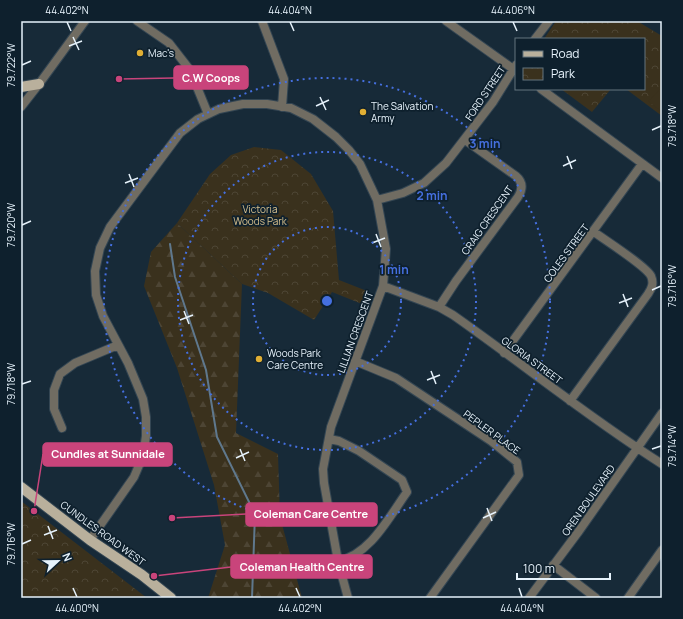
<svg xmlns="http://www.w3.org/2000/svg" width="683" height="619" font-family="Manrope,sans-serif">
	<style>
		.forest { fill: url(#forest-firs) }
		.park { fill: url(#park-crowns) }
		.pitch { fill: #3a311d }
		.lines { fill: none; stroke-linecap: round; stroke-linejoin: round }
		.stream { stroke: #5f788d; stroke-width: 2 }
		.minor-casing { stroke: #344653; stroke-width: 10 }
		.major-casing { stroke: #344653; stroke-width: 12 }
		.minor { stroke: #706c62; stroke-width: 8 }
		.major { stroke: #b9b09c; stroke-width: 10 }
		.ticks { fill: none; stroke: #e6f2fb; stroke-width: 1.5 }
		.ring { fill: none; stroke: #456fdf; stroke-width: 2; stroke-dasharray: 2 4 }
		.poi-dot { fill: #e1af34; stroke: #0e202d; stroke-width: 1.5 }
		.labels { text-anchor: middle; stroke-width: 3.5; stroke-linejoin: round; paint-order: stroke }
		.poi-label { font-size: 10px; fill: #e6f2fb; stroke: #0e202d; text-anchor: start }
		.street-label { font-size: 10px; fill: #e6f2fb; stroke: #0e202d }
		.park-label { font-size: 10px; fill: #d8c08c; stroke: #0e202d }
		.centre { fill: #456fdf; stroke: #0e202d; stroke-width: 2 }
		.ring-label { font-size: 12px; text-anchor: middle; font-weight: bold; fill: #456fdf; stroke: #0e202d; stroke-width: 3.5; stroke-linejoin: round; paint-order: stroke }
		.leader { fill: none; stroke: #c9447b; stroke-width: 1.5 }
		.callout-dot { fill: #c9447b; stroke: #0e202d; stroke-width: 1.5 }
		.callout { fill: #c9447b; stroke: #c9447b; stroke-width: 1.5 }
		.callout-label { font-size: 11px; text-anchor: middle; font-weight: bold; fill: #fff }
		.neatline { fill: none; stroke: #e6f2fb; stroke-width: 1.5 }
		.ticks-label { font-size: 10px; text-anchor: middle; fill: #e6f2fb }
	</style>
	<defs>
		<pattern id="forest-firs" width="22" height="20" patternUnits="userSpaceOnUse"><rect width="22" height="20" fill="#3a311d"/><path d="M5 1l3.5 6h-7zM16 11l3.5 6h-7z" fill="#4d4534"/></pattern>
		<pattern id="park-crowns" width="20" height="18" patternUnits="userSpaceOnUse"><rect width="20" height="18" fill="#3a311d"/><path d="M2 6a3 3 0 1 1 6 0M12 15a3 3 0 1 1 6 0" fill="none" stroke="#4d4534"/></pattern>
	</defs>
	<rect width="100%" height="100%" fill="#172a38"/>
	<path class="forest" d="M177,223L242,284L236,433L278,454L280,517L302,598H208L225,545L214,485L177,368L144,286L151,252Z"/>
	<path class="park" d="M556,21H637L662,36V116L626,89H644V39H544Z
		M561,89H611L592,112Z
		M254,147L281,150L311,174L333,211L339,280L367,291L362,304L332,292L314,320L268,293L242,284L177,223L210,174L231,155Z
		M21,501L147,598H21Z"/>
	<path class="pitch" d="M662,88V112L648,101Z"/>
	<g class="lines">
		<path class="stream" d="M170,244L175,277L206,370L217,437L255,514L252,598"/>
		<defs>
			<path id="minor" d="M137,21L169,43L190,70L208,114
				M262,21L284,79L282,107
				M446,21L516,71
				M535,39L549,21
				M541,89L662,178
				M21,107L39,84L85,21
				M377,200L403,193L424,183L446,163L493,102L516,65
				M383,286L439,307L453,315C523,364 589,418 662,464
				M439,307L456,281L518,197C523,189 523,182 516,176L465,140
				M504,353L642,164
				M355,361L396,378L491,441L517,462L519,475L430,598
				M570,401L648,294C652,288 654,283 651,276C646,266 605,240 594,232
				M62,428L54,409V390L60,374L75,363L118,345
				M329,439L339,441L359,451L402,480L407,492C389,517 370,555 338,561
				M90,540L134,477L143,456L146,436V417L143,399L128,363L103,316L96,295L95,271L100,248L110,227L180,133L198,119L219,109L243,104H267L291,108L313,119L336,137L349,150L360,164L377,200L386,249L383,286L331,427L323,469L324,483L338,561L348,598
				M553,565L596,598
				M529,598L579,531L662,413
				M628,598L662,550"/>
			<path id="major" d="M21,87L39,84
				M21,487L90,540L142,575L171,598"/>
		</defs>
		<use href="#minor" class="minor-casing"/>
		<use href="#major" class="major-casing"/>
		<use href="#minor" class="minor"/>
		<use href="#major" class="major"/>
	</g>
	<path class="ticks" d="M67,22L71,31M290,22L294,31M513,22L517,31M73,37L79,50M69,46L82,41M22,65L31,61M320,97L326,110M316,106L329,100M652,130L661,126M567,156L572,169M563,166L576,160M129,174L134,187M125,183L138,178M22,225L31,221M376,234L381,247M372,243L385,238M652,290L661,286M623,294L628,307M619,303L632,298M184,311L189,324M180,320L193,315M431,371L436,384M427,380L440,375M22,384L31,381M240,449L245,461M652,449L661,446M236,458L249,452M487,508L492,521M483,518L496,512M48,526L53,539M44,535L57,530M22,544L31,540M73,588L77,597M296,588L300,597M519,588L522,597"/>
	<g class="ring">
		<circle cx="327" cy="301" r="74"/>
		<circle cx="327" cy="301" r="149"/>
		<circle cx="327" cy="301" r="223"/>
	</g>
	<g class="poi-dot">
		<circle cx="140" cy="53" r="4"/>
		<circle cx="363" cy="112" r="4"/>
		<circle cx="259" cy="359" r="4"/>
	</g>
	<g class="labels">
		<g class="poi-label">
			<text x="148" y="57">Mac's</text>
			<text x="371" y="110">The Salvation<tspan x="371" dy="12">Army</tspan></text>
			<text x="267" y="357">Woods Park<tspan x="267" dy="12">Care Centre</tspan></text>
		</g>
		<g class="street-label">
			<text transform="translate(485 93) rotate(-56)" y="4">FORD STREET</text>
			<text transform="translate(487 220) rotate(-55)" y="4">CRAIG CRESCENT</text>
			<text transform="translate(566 253) rotate(-54)" y="4">COLES STREET</text>
			<text transform="translate(355 332) rotate(-70)" y="4">LILLIAN CRESCENT</text>
			<text transform="translate(532 360) rotate(36)" y="4">GLORIA STREET</text>
			<text transform="translate(492 432) rotate(36)" y="4">PEPLER PLACE</text>
			<text transform="translate(588 500) rotate(-55)" y="4">OREN BOULEVARD</text>
			<text transform="translate(103 533) rotate(36)" y="4">CUNDLES ROAD WEST</text>
		</g>
		<g class="park-label">
			<text x="260" y="213">Victoria<tspan x="260" dy="12">Woods Park</tspan></text>
		</g>
	</g>
	<circle cx="327" cy="301" r="6" class="centre"/>
	<g class="ring-label">
		<text x="485" y="148">3 min</text>
		<text x="432" y="200">2 min</text>
		<text x="394" y="274">1 min</text>
	</g>
	<path class="leader" d="M119 79L174 78M34 511L43 454M172 518L246 514M154 576L231 567"/>
	<g class="callout-dot">
		<circle cx="119" cy="79" r="4"/>
		<circle cx="34" cy="511" r="4"/>
		<circle cx="172" cy="518" r="4"/>
		<circle cx="154" cy="576" r="4"/>
	</g>
	<g class="callout">
		<rect x="174" y="66" width="74" height="23" rx="4"/>
		<rect x="43" y="443" width="129" height="23" rx="4"/>
		<rect x="246" y="503" width="131" height="23" rx="4"/>
		<rect x="231" y="555" width="141" height="23" rx="4"/>
	</g>
	<g class="callout-label">
		<text x="211" y="82">C.W Coops</text>
		<text x="108" y="458">Cundles at Sunnidale</text>
		<text x="311" y="518">Coleman Care Centre</text>
		<text x="302" y="571">Coleman Health Centre</text>
	</g>
	<rect width="683" height="619" fill="none" stroke="#0e202d" stroke-width="44"/>
	<rect x="515" y="38" width="130" height="52" fill="#0e202d" stroke="#64747f"/>
	<rect x="523" y="51" width="20" height="6" fill="#b9b09c" stroke="#64747f"/>
	<text x="551" y="58" font-size="12" fill="#e6f2fb">Road</text>
	<rect x="523" y="68" width="20" height="12" fill="url(#park-crowns)" stroke="#64747f"/>
	<text x="551" y="78" font-size="12" fill="#e6f2fb">Park</text>
	<g transform="translate(58 561) rotate(68)" stroke="#0e202d" stroke-width="3" paint-order="stroke">
	<path d="M0-3L7 15L0 10L-7 15Z" fill="#e6f2fb"/>
	<text y="-6" font-size="11" font-weight="bold" text-anchor="middle" fill="#e6f2fb">N</text>
	</g>
	<path d="M517 573v6h93v-6" fill="none" stroke="#e6f2fb" stroke-width="2"/>
	<text x="523" y="573" font-size="12" fill="#e6f2fb" stroke="#0e202d" stroke-width="3" paint-order="stroke">100 m</text>
	<rect x="22" y="22" width="639" height="575" class="neatline"/>
	<g class="ticks-label">
		<text x="67" y="14">44.402°N</text>
		<text x="290" y="14">44.404°N</text>
		<text x="513" y="14">44.406°N</text>
		<text transform="translate(11 65) rotate(-90)" y="4">79.722°W</text>
		<text transform="translate(672 126) rotate(-90)" y="4">79.718°W</text>
		<text transform="translate(11 225) rotate(-90)" y="4">79.720°W</text>
		<text transform="translate(672 286) rotate(-90)" y="4">79.716°W</text>
		<text transform="translate(11 384) rotate(-90)" y="4">79.718°W</text>
		<text transform="translate(672 446) rotate(-90)" y="4">79.714°W</text>
		<text transform="translate(11 544) rotate(-90)" y="4">79.716°W</text>
		<text x="77" y="612">44.400°N</text>
		<text x="300" y="612">44.402°N</text>
		<text x="522" y="612">44.404°N</text>
	</g>
</svg>
